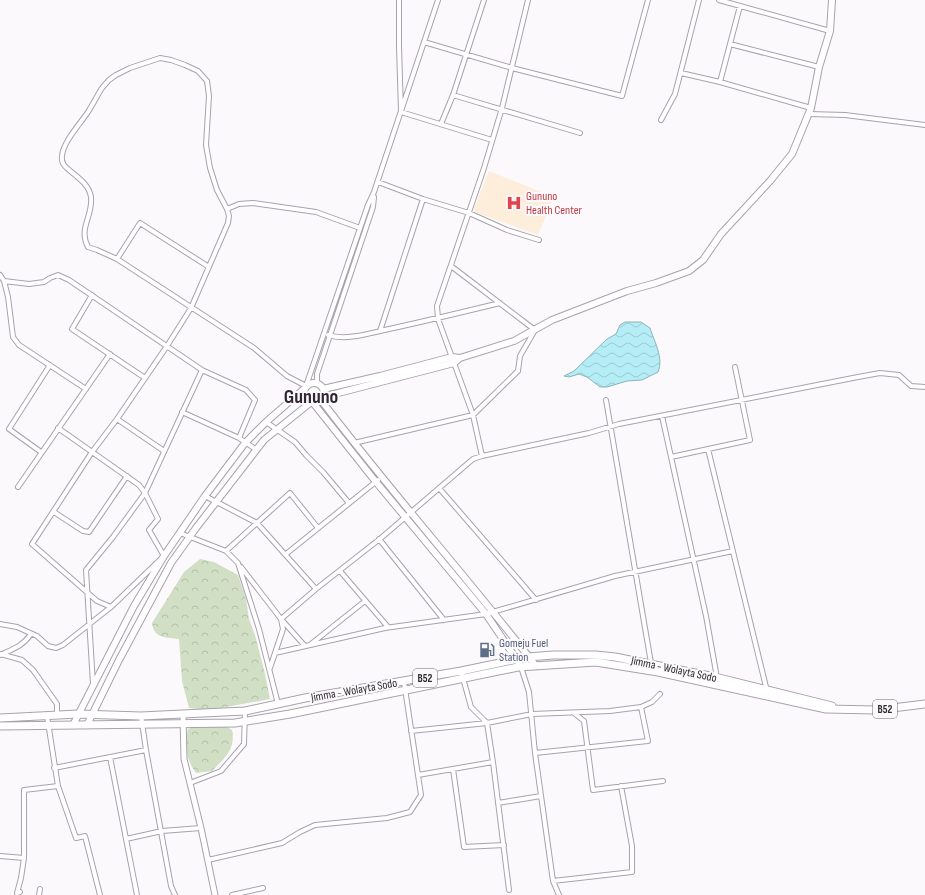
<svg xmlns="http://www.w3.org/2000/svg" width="925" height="895" font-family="'Sofia Sans Condensed',sans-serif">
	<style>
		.medical { fill: #fdeddb }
		.forest { fill: url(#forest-crowns) }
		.water { fill: url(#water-waves); stroke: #8cb3ba }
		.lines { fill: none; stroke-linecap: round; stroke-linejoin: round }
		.minor-casing { stroke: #a9a1ac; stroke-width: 6 }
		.tertiary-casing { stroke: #a9a1ac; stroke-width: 7 }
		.secondary-casing { stroke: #a9a1ac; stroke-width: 8 }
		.trunk-casing { stroke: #a9a1ac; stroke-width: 9 }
		.minor { stroke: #fff; stroke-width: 4 }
		.tertiary { stroke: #fff; stroke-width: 5 }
		.secondary { stroke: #fff; stroke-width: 6 }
		.trunk { stroke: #fff; stroke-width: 7 }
		.labels { text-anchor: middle; stroke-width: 4; stroke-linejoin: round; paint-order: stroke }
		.shield { fill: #fcf9fd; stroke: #6c696d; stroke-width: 1 }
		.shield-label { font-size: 11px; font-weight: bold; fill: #2e2b2f }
		.health-label { font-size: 12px; fill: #be3a42; stroke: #fcf9fd; text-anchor: start }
		.service-label { font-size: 12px; fill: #4e5e75; stroke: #fcf9fd; text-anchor: start }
		.street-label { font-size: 12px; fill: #2e2b2f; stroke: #fcf9fd }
		.town-label { font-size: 20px; font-weight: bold; fill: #2f2831; stroke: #fcf9fd }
	</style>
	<defs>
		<pattern id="forest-crowns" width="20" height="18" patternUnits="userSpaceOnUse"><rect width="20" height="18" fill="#d1dfc5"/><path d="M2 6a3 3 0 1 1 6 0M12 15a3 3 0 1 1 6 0" fill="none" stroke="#b4c0aa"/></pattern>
		<pattern id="water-waves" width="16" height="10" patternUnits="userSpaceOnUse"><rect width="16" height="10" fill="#b4edf5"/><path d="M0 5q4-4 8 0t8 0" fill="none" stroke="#9bcbd2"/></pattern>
	</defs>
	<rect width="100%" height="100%" fill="#fcf9fd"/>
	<path class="medical" d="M489,171L554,197L538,235L475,212L474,209Z"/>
	<path class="forest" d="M200,559L214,562L238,575L246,599L249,619L255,635L265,674L270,699L210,710L189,708L182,681L179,639C166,637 154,639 152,623L184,572Z
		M196,726H226L232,730C236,750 224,758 212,771L196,773C186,760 184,745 188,729Z"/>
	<path class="water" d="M625,322H641L650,328C654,341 664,358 658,372L642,380L627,381L607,387H600L587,377L579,374L569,377L564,376L574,371L607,339L616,334L620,325Z"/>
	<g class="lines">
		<defs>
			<path id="minor" d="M399,0V46L401,112L492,140
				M719,0L830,31
				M424,42L512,68L622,96L648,0
				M730,44L819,67
				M681,73L720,82L811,108
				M720,82L740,6
				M453,95L580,133
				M809,114L845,115L925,125
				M661,120L675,94L699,0
				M441,124L453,95L484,0
				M378,182L423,199L469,213L507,230L539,240
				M227,209L239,204L253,203L316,212L360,228
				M117,259L140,223L209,267
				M0,275L4,281L8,297L13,337L19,345L86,389
				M4,281L29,284L44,282L50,278L58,275L69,280L202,370L246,390L255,400L239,438
				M92,295L72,329L145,378
				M380,331L423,199
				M328,335C347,341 370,333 389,329C426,321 463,312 500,303
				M317,384V374L373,207L374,197
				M606,400L651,663
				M182,412L239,438L257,450
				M662,416L706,616L716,672L715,677
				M117,419L164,451
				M266,422L295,442L306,455L323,472L349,503
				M354,443L473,415L518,371L520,356L535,330L451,266
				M708,449L767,691
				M41,452L9,429L50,365
				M482,456L473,415L438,319L437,306L484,168L502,108L528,0
				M671,457L750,440L735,367
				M18,487L110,354
				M439,488L536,600
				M205,496L257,523L316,589
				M54,512L83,531L89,532L127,476
				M180,533L226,551L238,563L259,629L278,704
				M379,539L444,620
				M226,551L290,493L318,528
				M286,554L378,480
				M241,567L281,619L283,629L270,668
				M340,571L388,627
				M111,607L97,601L32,544L92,452L117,419L167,346L191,308L228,223L229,216L227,209L217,190L210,168L206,145L209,96L207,81L198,71L185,65L171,60L160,58L130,68L116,75L109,80L102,88C97,96 93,104 88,112C80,124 63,142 62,156C61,162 64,166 68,169C77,177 89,184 91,197C93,217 78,228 88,247L97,250L117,259L254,348L287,376L306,386L368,205L374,192L438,0
				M0,624L17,627L37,636L48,646L56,648L63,645L111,607L164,556L149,530L158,519L145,493L139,485L58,428
				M311,644L365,601
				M305,646L281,619L316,589L381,538L473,459L482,456L589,433L619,424L858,377L880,373L899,375L911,386L925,387
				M275,653L385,628L486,614L615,576L733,551
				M0,654L22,660L33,670L57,704V715
				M0,655C13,649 23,646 31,634
				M521,667L529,692L535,753L553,881L559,895
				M461,671L471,707L487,723L493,762L509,890
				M93,684L86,570L113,537L145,493L202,370
				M574,713L584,721L593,790L663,781
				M47,716L58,786L76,838L85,836L100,895
				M141,716L146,750L171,886L175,895
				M411,731L487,723L532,714L610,711L641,707L652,702L660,694
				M535,753L648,741L641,707
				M110,757L137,895
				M54,768L146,750
				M453,769L464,847L504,845
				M418,775L493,762
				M190,783L221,771L244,744L245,711
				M498,803L541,796
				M126,839L162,831L201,828
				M0,856L24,858
				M208,860L282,843L300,832L315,825L387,818L410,812L421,795L404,682
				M553,881L632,872V846L621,786
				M20,892L17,893L21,878L24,858V790L58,786
				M39,895L40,889
				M232,895L263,888"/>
			<path id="tertiary" d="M183,715L184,759L201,828L215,895"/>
			<path id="secondary" d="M304 393a10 10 0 1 1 20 0a10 10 0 1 1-20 0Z
				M323,389L380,376L452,357L460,358
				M323,397L454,363L460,358L514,341L552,320L627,291L656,283L689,271L703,260L721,234L770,181L792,154L811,108L819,67L830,31L832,0
				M321,400C390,491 466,576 536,666
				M314,404L376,482L486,614L519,663
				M73,725L134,606L164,556L205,496L245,443L266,422L304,389
				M87,725L119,660L171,563L196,528L264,440L310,403"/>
			<path id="trunk" d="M0,718L78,714L141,716L245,711L305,698L461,671L528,657L553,655H596L615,657L715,677L832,706
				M0,726L235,723L290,714L518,667L596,662L658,672L826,709L876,710L925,704"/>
		</defs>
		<use href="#minor" class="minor-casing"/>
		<use href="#tertiary" class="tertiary-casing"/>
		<use href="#secondary" class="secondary-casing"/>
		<use href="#trunk" class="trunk-casing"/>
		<use href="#minor" class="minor"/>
		<use href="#tertiary" class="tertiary"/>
		<use href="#secondary" class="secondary"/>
		<use href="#trunk" class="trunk"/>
	</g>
	<defs>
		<symbol id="hospital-bare" viewBox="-9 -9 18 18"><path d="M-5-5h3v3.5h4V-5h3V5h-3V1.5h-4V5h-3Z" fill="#e0444e" stroke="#fcf9fd" stroke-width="2.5" paint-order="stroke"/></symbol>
		<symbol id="fuel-bare" viewBox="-9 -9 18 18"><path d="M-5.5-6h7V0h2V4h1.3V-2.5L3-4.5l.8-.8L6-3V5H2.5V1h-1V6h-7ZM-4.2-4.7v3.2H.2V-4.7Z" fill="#5c6f8a" stroke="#fcf9fd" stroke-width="2.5" paint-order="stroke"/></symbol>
	</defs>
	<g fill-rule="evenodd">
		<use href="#hospital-bare" x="503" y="192" width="22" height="22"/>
		<use href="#fuel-bare" x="476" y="639" width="22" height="22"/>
	</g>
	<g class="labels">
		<g class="shield">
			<rect x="413" y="669" width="24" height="18" rx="3"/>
			<rect x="873" y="700" width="24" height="18" rx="3"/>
		</g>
		<g class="shield-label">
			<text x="425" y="682">B52</text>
			<text x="885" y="713">B52</text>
		</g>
		<g class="health-label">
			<text x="526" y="200">Gununo<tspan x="526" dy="14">Health Center</tspan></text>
		</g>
		<g class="service-label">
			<text x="499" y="647">Gomeju Fuel<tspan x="499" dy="14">Station</tspan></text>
		</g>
		<g class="street-label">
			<text transform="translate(674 669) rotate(12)" y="4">Jimma - Wolayta Sodo</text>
			<text transform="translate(354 690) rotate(-10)" y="4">Jimma - Wolayta Sodo</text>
		</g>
		<g class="town-label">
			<text x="311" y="403">Gununo</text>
		</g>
	</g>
</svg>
